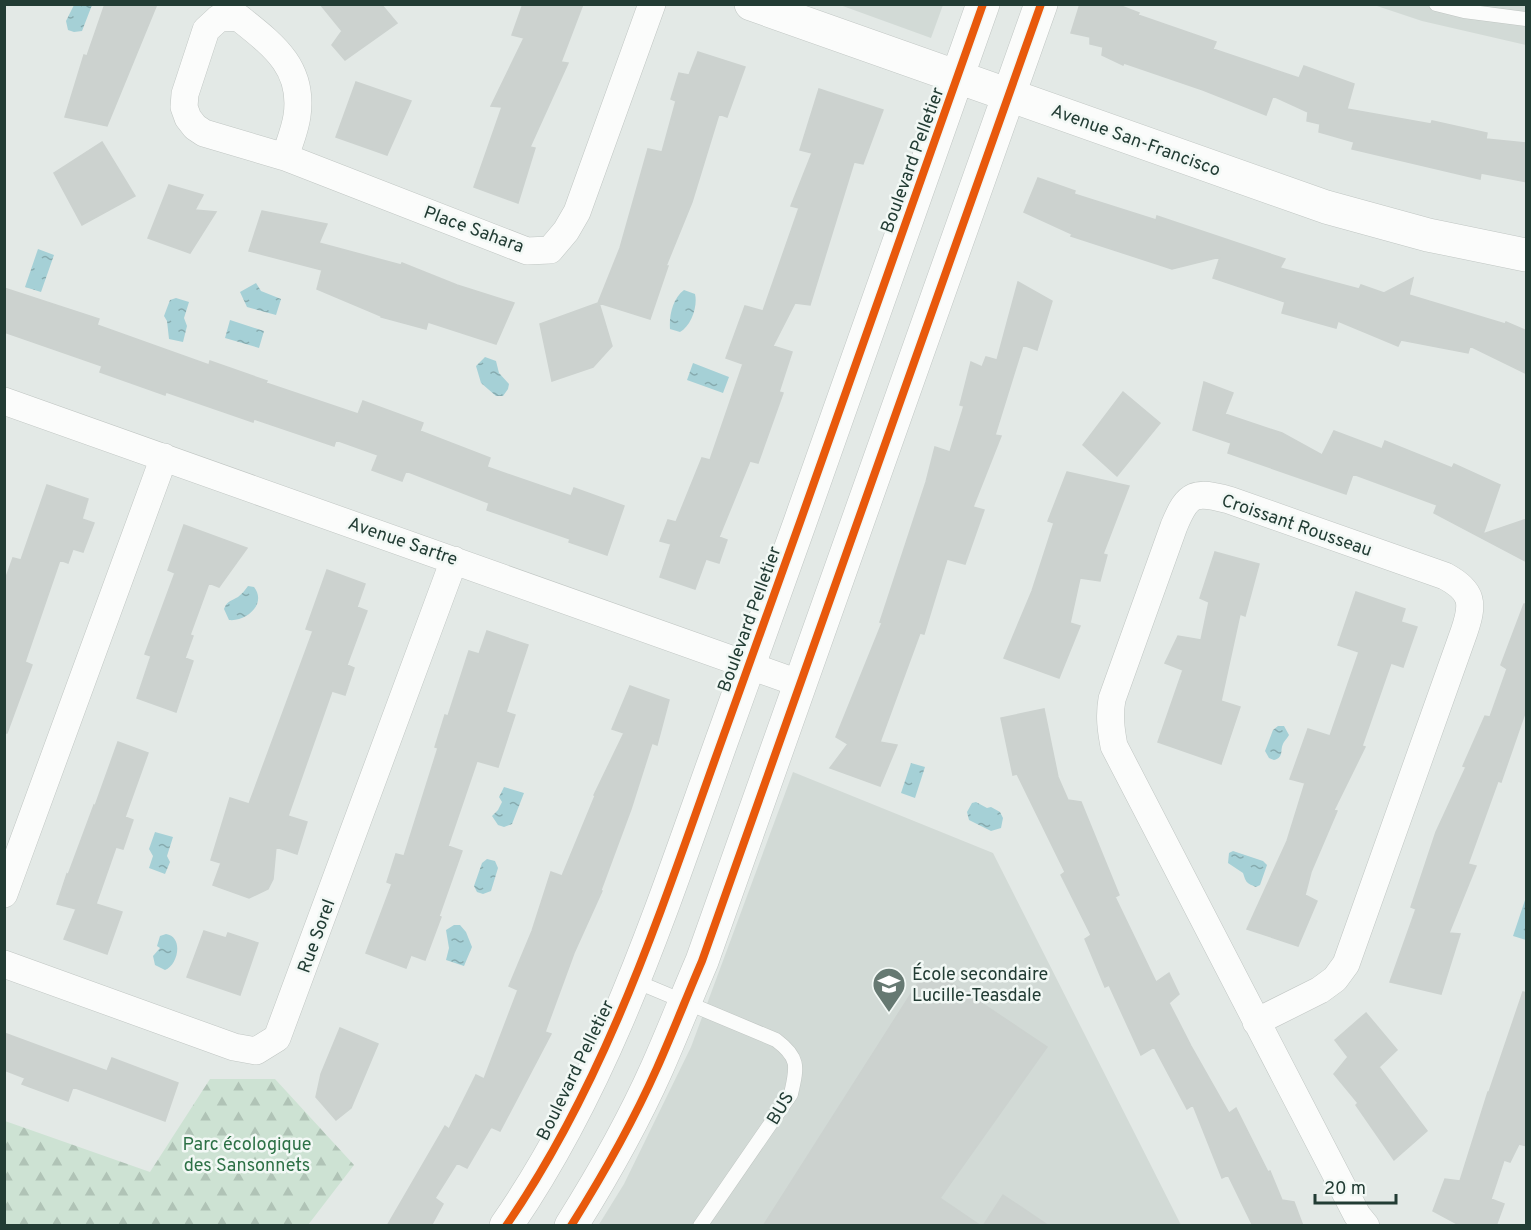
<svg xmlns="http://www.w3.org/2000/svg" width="1531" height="1230" font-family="Overpass,sans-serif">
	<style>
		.built { fill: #d2dad6 }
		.forest { fill: url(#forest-firs) }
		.water { fill: url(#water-ripples) }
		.building { fill: #ccd2cf; stroke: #ccd2cf; stroke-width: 1.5 }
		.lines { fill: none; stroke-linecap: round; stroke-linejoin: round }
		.service-casing { stroke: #c0c6c3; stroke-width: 15 }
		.minor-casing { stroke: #c0c6c3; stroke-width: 28 }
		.tertiary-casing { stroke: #c0c6c3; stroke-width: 34 }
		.service { stroke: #fbfcfb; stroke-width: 14 }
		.minor { stroke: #fbfcfb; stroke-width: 27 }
		.tertiary { stroke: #fbfcfb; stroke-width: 33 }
		.cycleway-casing { stroke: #f2f8f5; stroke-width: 11 }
		.cycleway { stroke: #e8590c; stroke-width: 8 }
		.labels { text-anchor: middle; stroke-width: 5; stroke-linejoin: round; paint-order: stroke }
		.street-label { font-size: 18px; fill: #223c34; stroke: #f2f8f5 }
		.poi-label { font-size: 18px; fill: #223c34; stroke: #f2f8f5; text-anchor: start }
		.park-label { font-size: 18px; fill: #2d7146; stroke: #f2f8f5 }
	</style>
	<defs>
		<pattern id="forest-firs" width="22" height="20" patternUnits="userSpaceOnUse" patternTransform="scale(1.5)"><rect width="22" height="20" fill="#cde2d3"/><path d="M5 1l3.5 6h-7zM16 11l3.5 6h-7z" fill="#b0c3b6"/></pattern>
		<pattern id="water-ripples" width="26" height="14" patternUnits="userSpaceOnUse" patternTransform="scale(1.5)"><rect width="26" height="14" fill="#a5d0d6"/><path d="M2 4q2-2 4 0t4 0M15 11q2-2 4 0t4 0" fill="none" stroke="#86aaae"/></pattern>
	</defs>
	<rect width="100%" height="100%" fill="#e3e9e6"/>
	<path class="built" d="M840,5L943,4V5L931,38Z
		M1374,5H1526V45L1422,21Z
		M793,772L993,853L1181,1225L598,1226L624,1184L691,1047Z"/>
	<path class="forest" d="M210,1079H275L354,1165L308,1225H5V1121L150,1172Z"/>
	<path class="water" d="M74,5H92L82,31L74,32L68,30L66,21Z
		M38,249L54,255L41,292L25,287Z
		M256,283L261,291L281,299L276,315L247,307L240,292Z
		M684,290L695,294C698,306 691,326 680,332L670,329C669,315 673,298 684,290Z
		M176,298L189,302L184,318L187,326L183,342L169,339L167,321L164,316L170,300Z
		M230,320L264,331L259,348L225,338Z
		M485,357L496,361L499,373L509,384L508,389L503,396H496L481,383L476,366Z
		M693,363L729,377L723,393L687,380Z
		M248,586L254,587C267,603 247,622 229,620L224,609C227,601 231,601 238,597C242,594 245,590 248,586Z
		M1278,726H1284L1289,735C1288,737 1286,739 1284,742C1279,750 1285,757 1274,760L1269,758L1265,751L1273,730Z
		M911,763L925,767L915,798L901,793Z
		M504,787L524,793L512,824L504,827L498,825L492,816L498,810L502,802L499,797Z
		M976,802L987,808L991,807L1000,812L1003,818L1001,828L991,831L969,820L967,812L972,803Z
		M155,832L173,837L167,856L170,862L165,874L149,868L153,856L149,849Z
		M1233,851L1263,861L1267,865L1260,885L1256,887C1246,883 1246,882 1243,873L1228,863L1229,853Z
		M487,859L495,861L498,868L491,891L483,894L477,892L474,886L482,863Z
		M1525,900L1526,901V940L1513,936Z
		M454,925H460L466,932L472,947L464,966L446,960L449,948L446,930Z
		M166,934C184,937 178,965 165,970L155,965L153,956L160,948L157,946L160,936Z"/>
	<path class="building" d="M105,4H157L107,126L65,117L84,55L87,56Z
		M320,4H381L397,23L345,60L332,45L342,31Z
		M523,4H583L561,62L568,63L530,147L535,148L518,203L474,187L502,107L491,106L524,38L512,35Z
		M1080,4H1116L1139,13L1138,15L1216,42L1213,49L1299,78L1304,66L1354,84L1347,109L1431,124L1432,121L1487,133L1486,139L1527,143V182L1481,173L1480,179L1352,149L1354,142L1319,132L1320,124L1307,121L1308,112L1273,96L1266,115L1203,90L1124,63L1123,65L1102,55L1103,47L1090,44V37L1071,33Z
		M698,52L745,67L727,117L719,114L692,202L666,266H668L650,319L599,303L612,346L593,367L552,381L540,324L598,303L620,248L648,149L662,152L676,101L671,99L679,73L689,75Z
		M356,82L411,101L387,155L336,137Z
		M819,89L883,110L863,164L854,162L810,305L795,303L773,346L792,352L779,392L783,393L758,463L750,461L719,537L727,540L719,563L706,559L695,589L660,577L671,544L660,541L668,520L676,522L702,458L710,460L743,364L726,358L745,306L763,311L799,208L791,206L812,153L800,150Z
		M102,142L135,196L82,225L54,173Z
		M1038,178L1075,191L1074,194L1156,220L1157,216L1285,259L1280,268L1359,289L1361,285L1384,293L1413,278L1409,295L1505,324L1506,322L1527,331V374L1470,346L1468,353L1401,340L1398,346L1338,321L1336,328L1282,313L1285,302L1213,278L1220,257L1172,269L1071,236L1072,234L1024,212Z
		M169,185L203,195L195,210L216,212L190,253L148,238Z
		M262,211L327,224L319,243L401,265L402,263L457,285L514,303L496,344L428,322L426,329L381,317V316L317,289L322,270L249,251Z
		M1018,282L1052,301L1037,350L1023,345L995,435L1001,436L973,507L984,510L965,564L947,559L924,634L920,633L880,742L897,745L880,786L830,768L848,744L836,737L882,623L880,622L926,482L935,447L950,452L964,406L960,405L971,362L982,367L986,357L997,360Z
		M4,288L99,319L97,325L209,365L210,361L267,381L266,383L358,414L363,401L423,423L420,431L490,458L487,467L571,496L574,488L624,506L607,555L569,542L570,539L487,510L489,503L406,471L402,481L372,470L378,455L336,440L334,446L254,419L253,422L166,392L165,395L100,372L102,366L4,332Z
		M1204,382L1233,393L1225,414L1282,433L1322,455L1334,431L1382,449L1385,441L1452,468L1454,464L1500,485L1483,534L1527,519V562L1434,513L1437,505L1353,474L1346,494L1228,453L1231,443L1193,430Z
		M1123,392L1160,423L1117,476L1083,445Z
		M1067,472L1129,486L1103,554L1107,555L1100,581L1080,578L1070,623L1080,626L1059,678L1004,658L1032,591L1054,523L1048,521Z
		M47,485L88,499L82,519L94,523L83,552L73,549L68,563L60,560L25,662L32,665L7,733H4V583L13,558L21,560Z
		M184,525L247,548L219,587L209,583L190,635L193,636L185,658L193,661L176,712L137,698L151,656L145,654L175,573L168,570Z
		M1215,552L1259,564L1245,616L1240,614L1221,701L1240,707L1221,764L1158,742L1183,670L1165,663L1178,636L1201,640L1209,602L1200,598Z
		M327,570L365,584L357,607L367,611L347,665L354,668L345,695L332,691L288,816L307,822L297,854L276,847L273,879L268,889L249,898L213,885L221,863L211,860L230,798L249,804L313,631L306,629Z
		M1356,592L1405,609L1401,622L1417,627L1403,667L1391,663L1362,746L1365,747L1334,810L1337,811L1311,872L1305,895L1317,901L1298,946L1247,929L1287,841L1305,783L1290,779L1308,729L1330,736L1359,652L1338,645Z
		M1524,604H1527V707L1501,782L1498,781L1468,864L1476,866L1449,933L1460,934L1441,994L1390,982L1416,909L1411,907L1436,832L1466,767L1463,766L1485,716L1490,717L1507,669L1501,665Z
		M487,631L528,645L506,712L515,715L498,767L477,761L448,846L462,851L439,916L441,917L425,960L411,955L406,968L366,953L392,884L387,882L396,854L404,856L438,748L435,747L445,715L448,716L469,651L479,654Z
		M630,686L669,700L657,745L652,743L631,809L601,890L602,891L574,953L545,1032L551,1034L500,1131L491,1127L467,1168L457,1163L435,1198L443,1204L431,1226H387L445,1126L449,1129L476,1075L484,1079L518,990L509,986L532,931L551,872L562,876L595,796L594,795L624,733L612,729Z
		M1044,709L1058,777L1068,800L1081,802L1119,895L1115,897L1156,982L1169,973L1179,994L1169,1003L1191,1046L1229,1113L1236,1108L1268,1172L1270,1171L1282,1200L1294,1202L1303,1226H1253L1228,1175L1222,1178L1193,1105L1187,1109L1154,1047L1141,1055L1109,985L1105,987L1085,939L1091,935L1061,875L1065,872L1017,774L1013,775L1001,718Z
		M118,742L148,753L125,817L133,820L123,849L116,847L96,904L122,912L107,954L64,939L76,909L57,904L67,874L68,875L94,805L95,806Z
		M204,931L226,938L228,933L258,943L240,995L187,977Z
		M928,967L1047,1047L940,1198L981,1226H763Z
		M1523,992L1527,993V1146L1519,1144L1510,1162L1504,1160L1491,1199L1504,1204L1496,1226H1461L1433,1211L1445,1179L1460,1181L1488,1092H1489Z
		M1366,1013L1397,1050L1379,1067L1427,1131L1394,1160L1356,1105L1358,1103L1334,1074L1348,1057L1335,1040Z
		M340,1028L378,1044L351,1108L336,1120L316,1097L321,1074Z
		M4,1033L107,1071L112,1058L178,1083L165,1121L73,1087L68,1101L22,1084L25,1078L4,1070Z
		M1003,1195L1049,1226H983Z"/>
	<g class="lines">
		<defs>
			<path id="service" d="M1436,4L1464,11L1526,19
				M635,981L776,1040C800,1058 797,1067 791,1094L700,1226"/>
			<path id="minor" d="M285,157C289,144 295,130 297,116C304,67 273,45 238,17L219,18L206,30L185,94L184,107L188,118L195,127L204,133L285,157L527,251L550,250L566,231L577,212L652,4
				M4,401L801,684
				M4,894L164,457
				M4,964L234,1047L256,1051L277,1038L454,560
				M1256,1022L1320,990L1335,979L1346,964L1464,632C1474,603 1473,591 1445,576L1229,500C1195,491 1188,492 1174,526L1112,699C1109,716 1111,730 1114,746L1357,1215L1366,1226"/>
			<path id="tertiary" d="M751,4L1326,207L1428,235L1526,255
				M506,1226C611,1074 665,897 727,726C814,486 897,245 983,4
				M571,1226C603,1175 633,1122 657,1068C673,1032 687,996 702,961L1041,4"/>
		</defs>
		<use href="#service" class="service-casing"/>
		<use href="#minor" class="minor-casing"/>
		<use href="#tertiary" class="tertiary-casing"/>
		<use href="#service" class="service"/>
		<use href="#minor" class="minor"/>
		<use href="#tertiary" class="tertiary"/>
		<defs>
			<path id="cycleway" d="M506,1226C611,1074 665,897 727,726C814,486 897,245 983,4
				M571,1226C603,1175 633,1122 657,1068C673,1032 687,996 702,961L1041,4"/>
		</defs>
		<use href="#cycleway" class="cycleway-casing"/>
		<use href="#cycleway" class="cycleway"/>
	</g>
	<defs>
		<symbol id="school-pin" viewBox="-11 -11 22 30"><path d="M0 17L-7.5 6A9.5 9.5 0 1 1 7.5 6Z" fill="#667972" stroke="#f2f8f5"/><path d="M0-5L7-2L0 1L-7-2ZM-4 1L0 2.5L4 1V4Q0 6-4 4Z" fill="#fff"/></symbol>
	</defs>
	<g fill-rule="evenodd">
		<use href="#school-pin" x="870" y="965" width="38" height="52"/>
	</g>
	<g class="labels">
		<g class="street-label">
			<text transform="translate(1136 140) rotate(20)" y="6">Avenue San-Francisco</text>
			<text transform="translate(912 160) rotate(-70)" y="6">Boulevard Pelletier</text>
			<text transform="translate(474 229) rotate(20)" y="6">Place Sahara</text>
			<text transform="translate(1297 525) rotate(19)" y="6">Croissant Rousseau</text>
			<text transform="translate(403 541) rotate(19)" y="6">Avenue Sartre</text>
			<text transform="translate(749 619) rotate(-70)" y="6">Boulevard Pelletier</text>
			<text transform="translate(316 936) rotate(-70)" y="6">Rue Sorel</text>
			<text transform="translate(575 1070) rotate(-64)" y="6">Boulevard Pelletier</text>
			<text transform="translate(780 1108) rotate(-59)" y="6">BUS</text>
		</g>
		<g class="poi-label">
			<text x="912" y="980">École secondaire<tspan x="912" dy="21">Lucille-Teasdale</tspan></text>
		</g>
		<g class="park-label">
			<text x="247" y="1150">Parc écologique<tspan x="247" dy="21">des Sansonnets</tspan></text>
		</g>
	</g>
	<rect width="1531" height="1230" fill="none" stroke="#223c34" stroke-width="12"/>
	<path d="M1315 1194v9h81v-9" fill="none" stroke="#223c34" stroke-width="3"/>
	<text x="1324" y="1194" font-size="18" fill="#223c34" stroke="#f2f8f5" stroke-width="4.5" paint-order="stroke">20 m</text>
</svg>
